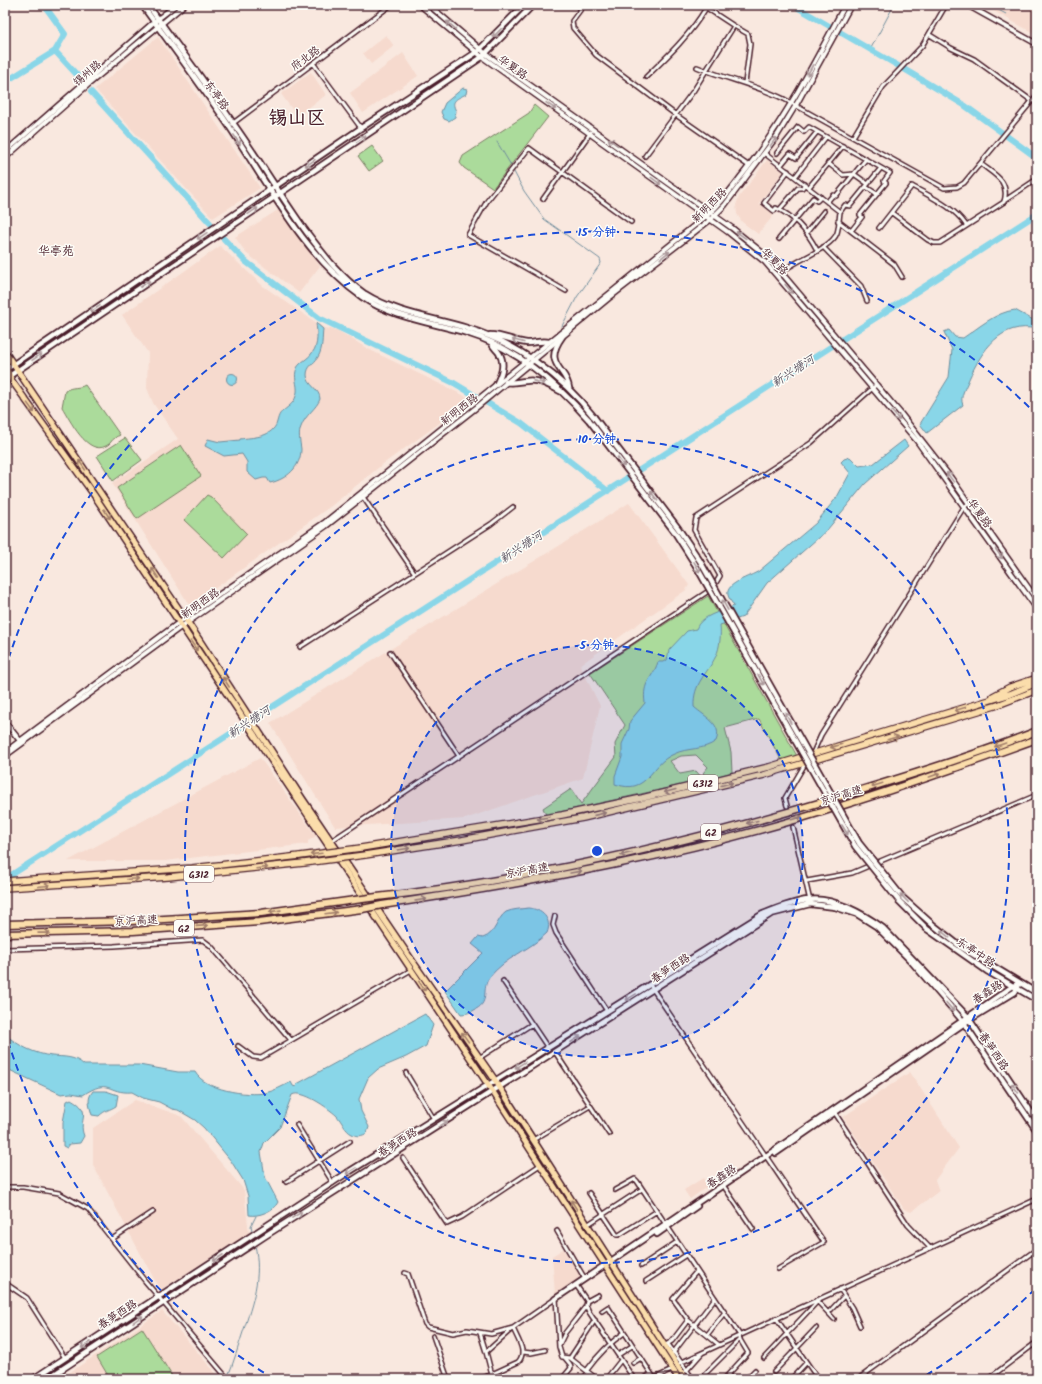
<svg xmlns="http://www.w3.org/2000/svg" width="1042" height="1384" font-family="Kalam,'LXGW WenKai TC',sans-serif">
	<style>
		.built { fill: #f6dace }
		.green { fill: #abdb9b; stroke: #7a7d63 }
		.water { fill: #89d6e8; stroke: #708d9c }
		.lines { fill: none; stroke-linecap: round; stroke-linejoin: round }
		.stream { stroke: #708d9c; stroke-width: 1 }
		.river { stroke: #89d6e8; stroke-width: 6 }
		.minor-tunnel { stroke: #d6c0bb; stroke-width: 3; stroke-dasharray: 3 1.5; stroke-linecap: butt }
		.minor-casing { stroke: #4a1f2b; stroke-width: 6 }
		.tertiary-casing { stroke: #4a1f2b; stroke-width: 7 }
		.secondary-casing { stroke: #4a1f2b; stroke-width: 8 }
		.primary-casing { stroke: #4a1f2b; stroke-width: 8 }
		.trunk-casing { stroke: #4a1f2b; stroke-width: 8 }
		.motorway-casing { stroke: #4a1f2b; stroke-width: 9 }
		.minor { stroke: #fdfcf7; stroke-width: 3 }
		.tertiary { stroke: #fdfcf7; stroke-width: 4 }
		.secondary { stroke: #fdfcf7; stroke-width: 4.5 }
		.primary { stroke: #fbddab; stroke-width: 5 }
		.trunk { stroke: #fbddab; stroke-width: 5.5 }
		.motorway { stroke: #fbddab; stroke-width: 6 }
		.secondary-bridge-casing { stroke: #4a1f2b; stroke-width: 8; stroke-linecap: butt }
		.trunk-bridge-casing { stroke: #4a1f2b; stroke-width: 8; stroke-linecap: butt }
		.motorway-bridge-casing { stroke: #4a1f2b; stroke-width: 9; stroke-linecap: butt }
		.secondary-bridge { stroke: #fdfcf7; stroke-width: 4.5 }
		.trunk-bridge { stroke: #fbddab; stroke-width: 5.5 }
		.motorway-bridge { stroke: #fbddab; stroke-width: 6 }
		.oneway { stroke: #ac999b }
		.oneway2 { stroke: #a27e6b }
		.ring { fill: none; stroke: #1d4ed8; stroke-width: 2; stroke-dasharray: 7 5 }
		.labels { text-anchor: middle; stroke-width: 3; stroke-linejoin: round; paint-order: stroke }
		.shield { fill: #fdfcf7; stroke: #806168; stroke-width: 1 }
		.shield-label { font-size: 10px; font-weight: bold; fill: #4a1f2b }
		.street-label { font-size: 11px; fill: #4a1f2b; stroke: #fdfcf7 }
		.neighbourhood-label { font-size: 12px; fill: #4a1f2b; stroke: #fdfcf7 }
		.water-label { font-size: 12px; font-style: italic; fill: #5d5664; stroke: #fdfcf7 }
		.town-label { font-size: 19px; font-weight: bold; fill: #4a1f2b; stroke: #fdfcf7 }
		.centre { fill: #1d4ed8; stroke: #fdfcf7; stroke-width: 2 }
		.ring-label { font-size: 12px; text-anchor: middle; font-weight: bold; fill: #1d4ed8; stroke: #fdfcf7; stroke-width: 3; stroke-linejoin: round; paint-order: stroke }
	</style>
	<rect width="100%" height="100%" fill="#f9e8df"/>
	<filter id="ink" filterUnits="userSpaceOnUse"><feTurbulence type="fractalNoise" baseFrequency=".025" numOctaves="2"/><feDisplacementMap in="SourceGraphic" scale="8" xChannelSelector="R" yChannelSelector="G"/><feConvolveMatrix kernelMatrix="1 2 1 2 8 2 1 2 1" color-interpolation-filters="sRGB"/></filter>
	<g filter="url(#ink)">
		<path class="built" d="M983,5H1037V35Z
			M386,35L394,46L371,64L363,53Z
			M158,37L260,188L213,218L95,89Z
			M403,53L418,76L363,113L350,93Z
			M311,72L326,95L297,116L281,94Z
			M767,160L783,172L759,203L774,215L758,234L742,222L737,214L736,205L739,197Z
			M278,210L320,266L299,293L246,253L235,237Z
			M220,246L263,286L324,328L337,330L368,349L469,398L437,425L383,464L331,506L190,606L112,483L178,439L153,403L147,388L148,353L122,315Z
			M629,503L689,585L686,590L580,665L600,706L583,778L465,819L335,827L270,723Z
			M260,758L316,836L308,841V844L165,861H68Z
			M910,1072L959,1148L935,1180L939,1191L911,1212L904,1209L843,1117Z
			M135,1100L181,1116L244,1190L249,1234L160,1290L93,1165V1128Z
			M703,1178L708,1186L690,1199L684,1190Z
			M563,1249L581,1278L555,1294L552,1256Z
			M162,1311L217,1375L216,1379H60Z"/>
		<path class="green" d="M534,105L548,117L493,188L464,168L460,163L463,156L529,113Z
			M372,146L383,161L369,171L358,156Z
			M85,385L120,435C119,436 116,436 115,438C111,440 111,444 106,446C87,456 70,420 62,407L65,391C72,386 79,389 85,385Z
			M125,438L142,460L113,481L97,456Z
			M181,445L201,476L137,519L117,488Z
			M207,495L211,497L247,534L224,558L184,520Z
			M708,596L797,756L783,760L780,758L759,719L725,728L731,752L732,772L709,779L703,773L708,767L696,755L681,756L670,761L680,774L696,771L704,780L546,815L543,808L571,789L581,804L616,757L615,744L625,725L590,673Z
			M142,1328L174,1379H110L97,1357Z"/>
		<path class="water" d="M463,88L467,89L466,94C457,99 450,100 456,111L455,117L449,121L444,119L441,112L445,103Z
			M1015,310L1037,322V329C1001,321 982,350 969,379C966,387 959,397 963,405L927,433L920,424L949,377L952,350L944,332L949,330L955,337L963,338C978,328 996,312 1015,310Z
			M316,323L323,329C322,338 323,349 318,357C314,364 307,366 307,375C307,385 320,389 320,399C317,408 305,415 301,427C298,434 300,441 301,449C301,467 287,479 270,483L267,478H263L256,480L247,472V462L242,454L224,456L205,446L208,439L220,442L240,440V439C253,437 269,438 276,425C278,420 278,414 283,411C290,405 295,403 297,392C298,384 293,377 297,368C300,362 308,359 312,353C319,345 317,332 316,323Z
			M226.5 379a5.5 5.5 0 1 1 11 0a5.5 5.5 0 1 1-11 0Z
			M904,440L908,446L865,484L827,530L767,583L743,617L720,625C721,635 720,647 716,656C706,676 693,683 694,707C705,717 723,724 716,741C703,751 688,747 674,754C649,764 649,796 615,784V776L622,757V744L629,729L630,721L645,703C642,681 652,680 658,662H664L667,660L669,650L687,631L696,629C701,615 721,612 734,606C732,603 729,599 728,595C725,583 750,577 759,571L816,523L837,497L850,473L841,462L844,459L850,457L859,466L873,464Z
			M529,908C541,909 553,919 547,933C530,950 504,958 489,978C481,989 490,1002 476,1009C471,1012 467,1014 461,1014L445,991L483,953L472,944L478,937L483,938C497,933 496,919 506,912C513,909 521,909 529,908Z
			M425,1014L433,1025L426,1046L406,1057L378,1069L368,1078L359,1099L361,1111L369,1127L367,1133C362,1136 358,1137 352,1134C345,1131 342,1121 336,1115C328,1108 302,1089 292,1095L280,1127L264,1143L261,1152L265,1177L278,1202C274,1211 258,1217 249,1215L248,1196L243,1180L231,1161L204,1128L195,1120L178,1110L172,1109L159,1102L143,1098L132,1092C107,1094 110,1077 83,1095L71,1093L61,1094L5,1068V1034C18,1046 35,1054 52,1056C64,1057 75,1056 84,1065H139L178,1072H195C205,1090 246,1096 265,1093C274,1091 283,1086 291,1082L293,1086L296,1087L297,1084Z
			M93,1091H106L118,1095L116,1106C110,1110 105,1110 99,1116L92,1115C90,1107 86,1099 93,1091Z
			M71,1099C94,1112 77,1119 84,1136L80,1143L70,1144L67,1148L63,1146V1122L67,1101Z"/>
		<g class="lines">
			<path class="stream" d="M989,5L1006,14
				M870,50L894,5
				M497,142L512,167
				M513,170L524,191L544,219L600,259L601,263L577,297L562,326
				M253,1234L251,1226L256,1216
				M228,1376C234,1362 238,1347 243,1332C253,1302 262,1277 255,1245"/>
			<path class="river" d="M44,5L65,34L55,51
				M793,5L909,72L964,105L1037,158
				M5,82L55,51L78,76
				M91,92L210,223
				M224,239L245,261L319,318L454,383L521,423L608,491
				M5,879L1037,214"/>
			<path class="minor-tunnel" d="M787,806L793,827"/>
			<defs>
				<path id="minor" d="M584,5L572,21L573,28L596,55L676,115L749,166
					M734,26L748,34L750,44L745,83
					M930,35L951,48L974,59L1032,101
					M313,63L361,128
					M697,67C726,79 756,85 784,99L944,188L957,187L964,183L1037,95
					M646,77C669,55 690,35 706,8
					M232,124L391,5
					M853,137L883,87L922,46L946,5
					M764,153L840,212C839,219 839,227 837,233C832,248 794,261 782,272
					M777,153L798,127L804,132L809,127L890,173L884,181L886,183L860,215L862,217L851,231
					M645,156L694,90L734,26L702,5
					M828,163L843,175L854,174L868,184
					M781,165L790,154L796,158L817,132
					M788,171L764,203L774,211L776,208C794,216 808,233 817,250
					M795,177L826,137
					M809,187L843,146
					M866,187L877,194
					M543,199L591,132
					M1004,201L1034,181
					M827,202L833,195L836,196L866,159
					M780,209L798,188H802L805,184
					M840,212L845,205L850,206L881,168
					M892,213L928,240L934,243H940L1004,202C1010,181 995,175 981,164
					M838,221L894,264L902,277
					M879,228L912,186C931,197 954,207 966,225
					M807,232L824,211
					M779,239L813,198L817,201L821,197
					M823,247L861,286L867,301
					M566,291L468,235L487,201L529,148L631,222
					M363,497L414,572
					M714,586L720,576L694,530L696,518L811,443L876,385
					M300,647L491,524L513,507
					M390,652L459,756
					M813,753L821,735L964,507L968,504
					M787,806L785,798L805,764
					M793,827L810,901
					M331,841L710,590
					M807,881L852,873L1037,795
					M555,916L553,925L556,933L607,1011
					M5,949L114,946L203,940L211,946L291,1040
					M503,981L548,1048
					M650,985L824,1242L778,1269
					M238,1046L253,1057L261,1058L411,970
					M555,1052L609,1134
					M479,1058L532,1024
					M406,1073L434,1119
					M835,1113L908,1225L930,1248
					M297,1125L333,1183
					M533,1140L590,1106
					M403,1158L447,1224L462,1217L540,1165
					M286,1182L350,1141
					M723,1185L753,1229
					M5,1187H23L59,1193L88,1209L145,1281L228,1379
					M615,1190L635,1179L637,1181L739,1334
					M589,1193L617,1235H619L657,1211
					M587,1225L642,1189
					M557,1231L585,1279
					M112,1239L153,1212
					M641,1266L677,1242
					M405,1273L408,1274L425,1324L428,1327L453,1333L467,1330L491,1334L513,1328C517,1339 528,1352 518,1362L481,1379
					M646,1281L686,1255
					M5,1283L27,1298L65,1358
					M576,1285L587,1301L586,1305L589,1312L634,1379
					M840,1289L852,1308L860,1326
					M556,1298L559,1347L562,1357L570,1358L597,1379
					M587,1301L598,1295
					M602,1311L608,1307L654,1378
					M829,1312L844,1296
					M776,1318L816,1376
					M688,1320L673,1299L697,1271
					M480,1333L486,1352
					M707,1335L725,1312
					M433,1336L448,1379
					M668,1344L693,1379
					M559,1345L565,1333L586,1306
					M664,1346L672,1341L688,1320L718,1344
					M523,1352L531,1353L545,1350
					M673,1353L715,1298
					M618,1355L632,1346
					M570,1358L595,1320
					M764,1358L816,1303V1300L834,1319
					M633,1363L641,1358
					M680,1363L1037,1199
					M587,1370C598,1355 608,1344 624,1333
					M686,1371L702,1353
					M774,1372L816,1328
					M493,1379L486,1352L513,1328L555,1299
					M562,1379L571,1368L570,1364L565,1358
					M583,1379L588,1373
					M606,1379L621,1360
					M643,1379L651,1374
					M653,1379L672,1370
					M700,1379L740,1339
					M724,1379L748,1353L739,1338
					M746,1379L755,1370
					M791,1379L806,1363
					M858,1379L1037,1249
					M988,1379L1037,1342"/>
				<path id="tertiary" d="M420,5L481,56L728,232L765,262L917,441L1037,609
					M429,5L486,54L732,228L769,258L901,414L951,478L1037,600
					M967,5L1037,44
					M5,152L154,22L176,5
					M5,158L90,83L184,5
					M5,722L21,742
					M5,752L185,618L324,523L710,213C724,200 734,185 746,170C785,119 815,62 845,5
					M5,756L181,627L326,526L477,407L609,298L710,220L725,205L777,136L796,105L851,5"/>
				<path id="secondary" d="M142,5C171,45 201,85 229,126C267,183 305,257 362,297C390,317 434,323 467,333C516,348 555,382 589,420
					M148,5C176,44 206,83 233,123C258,158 280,195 305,230C323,254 340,277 365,294C395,313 434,318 467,328C517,343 562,376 594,417
					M490,335C503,335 515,342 527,343C535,343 542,340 549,342
					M562,337C542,365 567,368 569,388
					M491,342C493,347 496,349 499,353C506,364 501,375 496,385
					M5,370L361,128L477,52L524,5
					M5,379L482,57L533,5
					M506,382C513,384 519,381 526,381C538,379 549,385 560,391
					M932,924L961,947L1037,993
					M927,929L987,971L1037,1000
					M776,1153L969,1020L1015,992L1020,983
					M657,1234L697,1206
					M555,1299L766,1156L1013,986L1020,983
					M33,1379L347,1173L763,914C778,908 792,902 808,900C832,896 864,914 883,928L967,1016L1037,1121
					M47,1379L265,1236L771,914L810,904L835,907L857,914L876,926L910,960L962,1020L1037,1131"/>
				<path id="primary" d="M5,352L185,618L302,798L411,959L495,1080L686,1379
					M5,365L12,381L94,495L493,1092L679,1379"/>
				<path id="trunk" d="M993,696L1010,687L1037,678
					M361,848L562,815L642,798L769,767L1010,694L1037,683
					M365,855L462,840L583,818L764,775L995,706L1037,690
					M5,881L192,868L300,856
					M5,888L168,877L304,863"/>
				<path id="motorway" d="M377,897C531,880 683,844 832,799C901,778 970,757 1037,731
					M382,905C537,882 694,853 844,805C909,785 973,762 1037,739
					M5,924L132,921L261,913L355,900
					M5,934L133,931L259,922L362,909"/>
			</defs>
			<use href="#minor" class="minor-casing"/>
			<use href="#tertiary" class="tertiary-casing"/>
			<use href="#secondary" class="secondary-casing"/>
			<use href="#primary" class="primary-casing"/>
			<use href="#trunk" class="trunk-casing"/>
			<use href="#motorway" class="motorway-casing"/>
			<use href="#minor" class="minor"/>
			<use href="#tertiary" class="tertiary"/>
			<use href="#secondary" class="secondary"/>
			<use href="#primary" class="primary"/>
			<use href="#trunk" class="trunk"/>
			<use href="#motorway" class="motorway"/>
			<defs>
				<path id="secondary-bridge" d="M594,417L678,528L700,561L859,843L903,898L932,924
					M589,420L674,531L695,564L855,846L899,901L927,929"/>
				<path id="trunk-bridge" d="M300,856L361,848
					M304,863L365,855"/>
				<path id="motorway-bridge" d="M355,900L377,897
					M362,909L382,905"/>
			</defs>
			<use href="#secondary-bridge" class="secondary-bridge-casing"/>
			<use href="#trunk-bridge" class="trunk-bridge-casing"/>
			<use href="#motorway-bridge" class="motorway-bridge-casing"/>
			<use href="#secondary-bridge" class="secondary-bridge"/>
			<use href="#trunk-bridge" class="trunk-bridge"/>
			<use href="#motorway-bridge" class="motorway-bridge"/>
		</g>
		<defs><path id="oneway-shaft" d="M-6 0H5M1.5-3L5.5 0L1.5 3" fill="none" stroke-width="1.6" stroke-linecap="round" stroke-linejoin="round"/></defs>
		<g class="oneway">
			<use href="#oneway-shaft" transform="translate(451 25) rotate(-139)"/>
			<use href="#oneway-shaft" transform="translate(497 33) rotate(134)"/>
			<use href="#oneway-shaft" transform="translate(810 70) rotate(119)"/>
			<use href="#oneway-shaft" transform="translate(551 106) rotate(35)"/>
			<use href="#oneway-shaft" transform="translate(361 139) rotate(-34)"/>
			<use href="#oneway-shaft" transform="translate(237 140) rotate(58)"/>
			<use href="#oneway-shaft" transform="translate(613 142) rotate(-144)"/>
			<use href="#oneway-shaft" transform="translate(773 142) rotate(-54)"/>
			<use href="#oneway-shaft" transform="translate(310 163) rotate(146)"/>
			<use href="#oneway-shaft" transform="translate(656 181) rotate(36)"/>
			<use href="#oneway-shaft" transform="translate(253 211) rotate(-34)"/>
			<use href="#oneway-shaft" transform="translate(741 235) rotate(-144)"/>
			<use href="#oneway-shaft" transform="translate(202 236) rotate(146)"/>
			<use href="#oneway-shaft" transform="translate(665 255) rotate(-38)"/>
			<use href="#oneway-shaft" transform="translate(145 284) rotate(-34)"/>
			<use href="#oneway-shaft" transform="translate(789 289) rotate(50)"/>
			<use href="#oneway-shaft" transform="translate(95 309) rotate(145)"/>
			<use href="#oneway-shaft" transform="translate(518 341) rotate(-166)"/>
			<use href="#oneway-shaft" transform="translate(37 357) rotate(-34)"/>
			<use href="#oneway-shaft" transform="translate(539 382) rotate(11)"/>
			<use href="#oneway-shaft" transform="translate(896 416) rotate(50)"/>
			<use href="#oneway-shaft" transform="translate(621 462) rotate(53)"/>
			<use href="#oneway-shaft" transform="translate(950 477) rotate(-126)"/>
			<use href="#oneway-shaft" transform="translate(654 496) rotate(-127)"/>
			<use href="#oneway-shaft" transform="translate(999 554) rotate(54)"/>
			<use href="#oneway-shaft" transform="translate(697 567) rotate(60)"/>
			<use href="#oneway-shaft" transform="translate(725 605) rotate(-119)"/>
			<use href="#oneway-shaft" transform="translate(761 680) rotate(61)"/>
			<use href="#oneway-shaft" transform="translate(788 718) rotate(-119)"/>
			<use href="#oneway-shaft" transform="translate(845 830) rotate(59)"/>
			<use href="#oneway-shaft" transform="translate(904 898) rotate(-134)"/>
			<use href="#oneway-shaft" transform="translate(945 934) rotate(-141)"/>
			<use href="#oneway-shaft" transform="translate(631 997) rotate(149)"/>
			<use href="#oneway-shaft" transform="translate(950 1007) rotate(49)"/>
			<use href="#oneway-shaft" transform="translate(576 1039) rotate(-33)"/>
			<use href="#oneway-shaft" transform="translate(520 1065) rotate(148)"/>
			<use href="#oneway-shaft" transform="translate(1015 1088) rotate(-124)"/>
			<use href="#oneway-shaft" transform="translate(443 1124) rotate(-32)"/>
			<use href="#oneway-shaft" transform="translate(351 1171) rotate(148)"/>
			<use href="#oneway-shaft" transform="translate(297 1215) rotate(-32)"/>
			<use href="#oneway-shaft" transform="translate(218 1258) rotate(147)"/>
			<use href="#oneway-shaft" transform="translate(138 1319) rotate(-34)"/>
			<use href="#oneway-shaft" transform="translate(86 1345) rotate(147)"/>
		</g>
		<g class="oneway2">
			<use href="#oneway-shaft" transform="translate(31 408) rotate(54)"/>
			<use href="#oneway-shaft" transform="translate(82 465) rotate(-124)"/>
			<use href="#oneway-shaft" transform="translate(107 514) rotate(57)"/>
			<use href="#oneway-shaft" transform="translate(155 573) rotate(-124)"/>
			<use href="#oneway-shaft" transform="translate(194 646) rotate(56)"/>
			<use href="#oneway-shaft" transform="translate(226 682) rotate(-123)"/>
			<use href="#oneway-shaft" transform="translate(960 709) rotate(163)"/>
			<use href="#oneway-shaft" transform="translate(893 738) rotate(-17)"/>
			<use href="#oneway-shaft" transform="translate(1000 745) rotate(161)"/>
			<use href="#oneway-shaft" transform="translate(836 746) rotate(164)"/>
			<use href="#oneway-shaft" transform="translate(935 775) rotate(-19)"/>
			<use href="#oneway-shaft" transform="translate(727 784) rotate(-14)"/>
			<use href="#oneway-shaft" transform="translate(877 785) rotate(163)"/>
			<use href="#oneway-shaft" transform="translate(670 791) rotate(166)"/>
			<use href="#oneway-shaft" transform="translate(600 814) rotate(-13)"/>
			<use href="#oneway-shaft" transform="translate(543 818) rotate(170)"/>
			<use href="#oneway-shaft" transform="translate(797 818) rotate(-16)"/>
			<use href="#oneway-shaft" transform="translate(752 822) rotate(166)"/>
			<use href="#oneway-shaft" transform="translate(404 849) rotate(-9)"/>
			<use href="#oneway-shaft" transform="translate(316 854) rotate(173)"/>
			<use href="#oneway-shaft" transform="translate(626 854) rotate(166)"/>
			<use href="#oneway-shaft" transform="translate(262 868) rotate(-7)"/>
			<use href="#oneway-shaft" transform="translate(576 872) rotate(-10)"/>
			<use href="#oneway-shaft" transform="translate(133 879) rotate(-3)"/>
			<use href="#oneway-shaft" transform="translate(44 886) rotate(-5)"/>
			<use href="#oneway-shaft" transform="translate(421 900) rotate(-9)"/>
			<use href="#oneway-shaft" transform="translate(275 911) rotate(172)"/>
			<use href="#oneway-shaft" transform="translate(331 913) rotate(-7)"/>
			<use href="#oneway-shaft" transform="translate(202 926) rotate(-4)"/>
			<use href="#oneway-shaft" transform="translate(44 933) rotate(-1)"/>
			<use href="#oneway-shaft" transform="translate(422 986) rotate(56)"/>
			<use href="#oneway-shaft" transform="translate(465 1037) rotate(-125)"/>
			<use href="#oneway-shaft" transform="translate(574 1205) rotate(-122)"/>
		</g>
	</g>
	<circle cx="597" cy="851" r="206" fill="#1d4ed8" fill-opacity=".12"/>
	<g class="ring">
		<circle cx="597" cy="851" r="206"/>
		<circle cx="597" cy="851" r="412"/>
		<path d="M1035 1289A619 619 0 0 1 920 1379M274 1379A619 619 0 0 1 5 1032M5 670A619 619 0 0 1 1035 413"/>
	</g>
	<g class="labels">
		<g class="shield">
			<rect x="688" y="775" width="30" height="16" rx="3"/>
			<rect x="701" y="824" width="20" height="16" rx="3"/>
			<rect x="184" y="866" width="30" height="16" rx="3"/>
			<rect x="174" y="920" width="20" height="16" rx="3"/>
		</g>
		<g class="shield-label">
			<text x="703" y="787">G312</text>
			<text x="711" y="836">G2</text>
			<text x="199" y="878">G312</text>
			<text x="184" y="932">G2</text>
		</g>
		<g class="street-label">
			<text transform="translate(305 58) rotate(-37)" y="4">府北路</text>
			<text transform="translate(513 67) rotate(35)" y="4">华夏路</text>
			<text transform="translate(87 73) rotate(-41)" y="4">锡州路</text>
			<text transform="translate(217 95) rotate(54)" y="4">东亭路</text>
			<text transform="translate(709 205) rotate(-45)" y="4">新明西路</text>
			<text transform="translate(775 261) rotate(46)" y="4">华夏路</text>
			<text transform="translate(459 409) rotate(-38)" y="4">新明西路</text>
			<text transform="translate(980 513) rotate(54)" y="4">华夏路</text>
			<text transform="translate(200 603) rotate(-35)" y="4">新明西路</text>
			<text transform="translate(841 795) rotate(-17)" y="4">京沪高速</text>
			<text transform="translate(527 870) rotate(-10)" y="4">京沪高速</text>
			<text transform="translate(136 920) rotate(-3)" y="4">京沪高速</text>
			<text transform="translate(976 952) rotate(34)" y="4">东亭中路</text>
			<text transform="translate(670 968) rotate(-33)" y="4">春笋西路</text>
			<text transform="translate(987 992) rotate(-33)" y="4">春鑫路</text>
			<text transform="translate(994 1051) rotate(56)" y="4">春笋西路</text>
			<text transform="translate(397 1142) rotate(-32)" y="4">春笋西路</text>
			<text transform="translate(721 1176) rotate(-34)" y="4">春鑫路</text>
			<text transform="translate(117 1314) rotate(-33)" y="4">春笋西路</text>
		</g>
		<g class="neighbourhood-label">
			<text x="56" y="255">华亭苑</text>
		</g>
		<g class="water-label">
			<text transform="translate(793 371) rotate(-33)" y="4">新兴塘河</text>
			<text transform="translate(521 547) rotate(-33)" y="4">新兴塘河</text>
			<text transform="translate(249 722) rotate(-33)" y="4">新兴塘河</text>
		</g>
		<g class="town-label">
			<text x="297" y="124">锡山区</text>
		</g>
	</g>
	<circle cx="597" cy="851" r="6" class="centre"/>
	<g class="ring-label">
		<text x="597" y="236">15 分钟</text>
		<text x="597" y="443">10 分钟</text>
		<text x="597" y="649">5 分钟</text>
	</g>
	<rect width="1042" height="1384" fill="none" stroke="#fdfcf7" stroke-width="20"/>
	<rect x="10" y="10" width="1022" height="1364" fill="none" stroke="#4a1f2b" stroke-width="1.5" filter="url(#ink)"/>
</svg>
